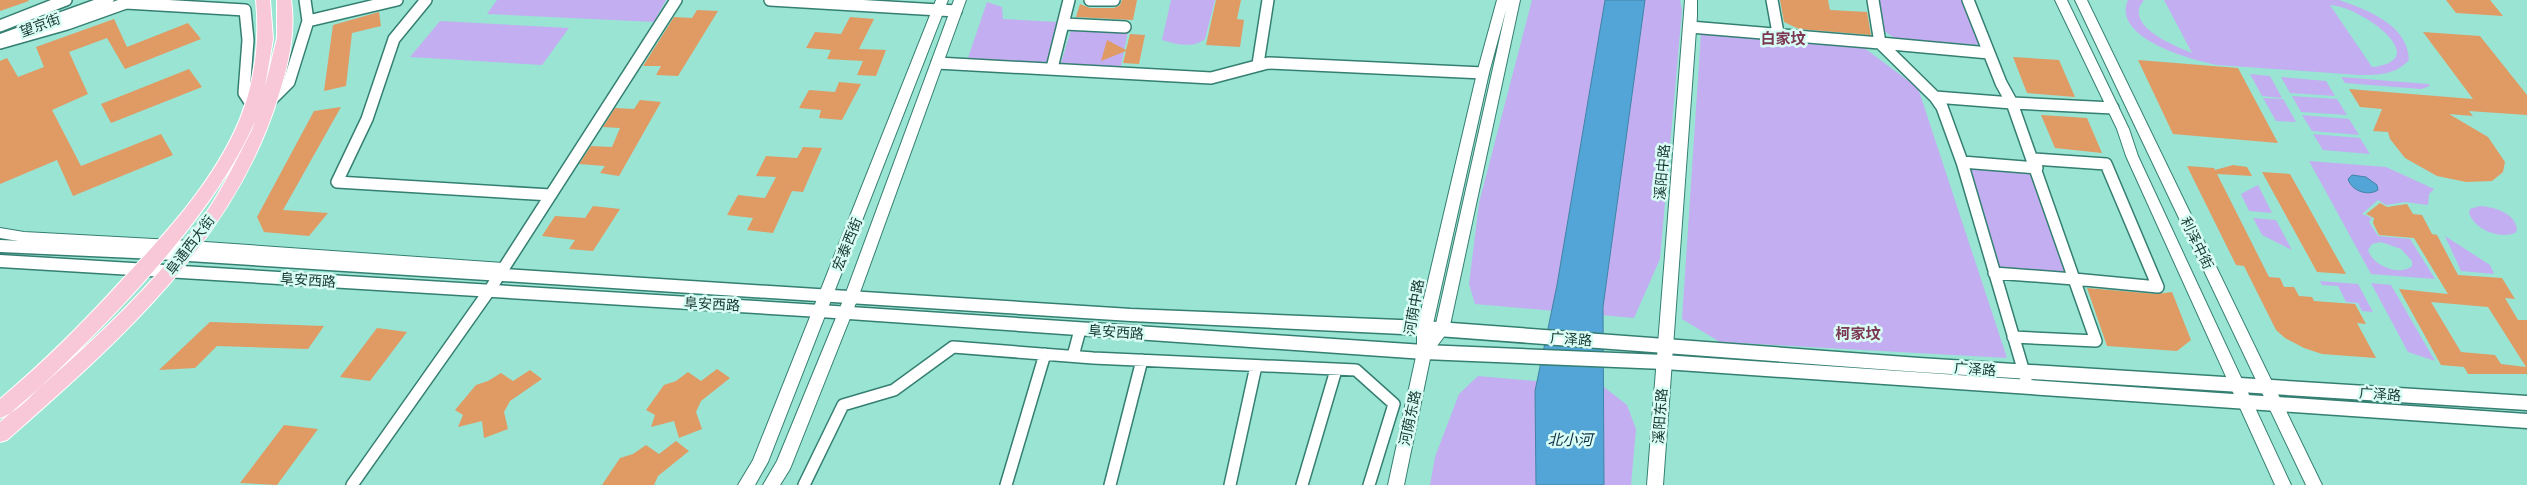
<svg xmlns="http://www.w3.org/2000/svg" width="2527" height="485" font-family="Mulish,'Noto Sans SC',sans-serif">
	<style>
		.green { fill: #c3aef2; fill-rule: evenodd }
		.water { fill: #53a5d7; stroke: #4184a5 }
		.building { fill: #e09a64; fill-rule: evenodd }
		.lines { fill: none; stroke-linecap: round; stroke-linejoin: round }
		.minor-casing { stroke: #347f71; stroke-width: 14 }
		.tertiary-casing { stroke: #347f71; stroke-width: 2 }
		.secondary-casing { stroke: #347f71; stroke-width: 3 }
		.primary-casing { stroke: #fff; stroke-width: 2 }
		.minor { stroke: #fff; stroke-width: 11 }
		.tertiary { fill: #fff; fill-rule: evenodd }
		.secondary { fill: #fff; fill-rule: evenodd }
		.primary { fill: #f8c8d8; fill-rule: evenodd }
		.labels { text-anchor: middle; stroke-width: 5; stroke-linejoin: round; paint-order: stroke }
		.street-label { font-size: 14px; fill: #173630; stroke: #d9fdf4 }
		.neighbourhood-label { font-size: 15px; font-weight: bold; fill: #7c3751; stroke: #d9fdf4 }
		.water-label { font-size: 15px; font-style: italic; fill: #0a2e43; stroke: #d9fdf4 }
	</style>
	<rect width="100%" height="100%" fill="#9ae4d3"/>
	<path class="green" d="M497,0H666L654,22L487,14Z
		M1171,0H1215L1205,39C1193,49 1175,44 1162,40Z
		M1532,0H1680L1682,10L1660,259L1634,318L1475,304L1469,284L1479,203Z
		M1868,0H1963L1980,45L1896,39L1874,24Z
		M2128,0H2144C2122,25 2174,46 2192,53L2164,0H2339C2368,10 2408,25 2409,60C2395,75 2379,75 2359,75L2217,65C2191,60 2111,38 2128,0ZM2330,5C2360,6 2436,60 2372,67Z
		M987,2L1002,7L1003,19L1058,22L1048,63L967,61Z
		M440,21L569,28L542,65L410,57Z
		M1072,27L1128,31L1120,71L1065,67L1061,63Z
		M1701,33L1859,44L1918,88L2007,358L1720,342L1682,319Z
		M2250,74L2270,76L2282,98L2262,96Z
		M2281,77L2326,81L2335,96L2290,93Z
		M2341,77L2428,84L2430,86L2421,89L2345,83Z
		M2292,96L2337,99L2347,115L2301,112Z
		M2263,98L2283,99L2296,122L2276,121Z
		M2302,115L2349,119L2359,135L2312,131Z
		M2313,134L2360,138L2370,154L2323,150Z
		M2309,161L2386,167L2434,189L2429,194L2428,205L2405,202L2386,205L2378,200L2362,214L2372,218L2369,222L2378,236L2410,239L2435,279L2371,274ZM2381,242L2401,249L2412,261V266C2399,277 2372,265 2368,250L2372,244Z
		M1966,163L2030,168L2072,278L1997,272Z
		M2258,185L2272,213L2249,211L2241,194Z
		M2480,206C2494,207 2516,213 2517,230L2515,233C2499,239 2475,230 2469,213L2470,209Z
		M2253,218L2276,220L2292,250L2262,235Z
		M2445,236L2490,265L2494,274L2461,271Z
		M2320,281L2358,284L2373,312L2362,311L2358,303L2346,302L2338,286L2322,285Z
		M2371,283L2391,285L2435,361L2408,352Z
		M1478,376L1604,387L1627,405L1636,429L1631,485H1430L1435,457L1459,394Z"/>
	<path class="water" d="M1605,0H1645L1603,307L1604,485H1536L1535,391L1557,285Z
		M2352,175L2366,177L2377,185L2378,190C2367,197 2351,190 2348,179Z"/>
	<path class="building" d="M0,0H28L29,1L0,11Z
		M1122,0H1137L1133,20L1076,17L1080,4L1090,8H1114L1120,5Z
		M1216,0H1241L1237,19L1244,20L1240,47L1206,45Z
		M1780,0H1828L1830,10L1867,12L1871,35L1799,29L1784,22Z
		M2446,0H2490L2503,16L2456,13Z
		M697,10L718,11L678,76L656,75L661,66H643L674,17L692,18Z
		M379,12L381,26L352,33L346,86L324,91L333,25Z
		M850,17L874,19L859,49L886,50L876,76L857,75L863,61L827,59L831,50L806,48L815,32L841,34Z
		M114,19L127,47L188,23L201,39L125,69L107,38L69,52L88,94L52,110L81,166L161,134L173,155L73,196L57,160L0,184V61L7,58L18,77L44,67L36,47Z
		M2423,32L2480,36L2527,95V115L2469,111L2473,116L2449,114L2488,137L2505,162L2503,172L2492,181L2466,182L2437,176L2405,158L2390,139L2388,132L2373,131L2382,109L2360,107L2349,89L2473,99Z
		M1130,34L1145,35L1139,64L1123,63L1126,51L1101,61L1107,40L1126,50Z
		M2013,57L2059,60L2075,97L2027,93Z
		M2138,60L2238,68L2278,143L2173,134Z
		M189,69L202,87L111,123L101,104Z
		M839,82L861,84L842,120L819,118L821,110L799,108L809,90L835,92Z
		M640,100L661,102L619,176L600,173L605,166L579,164L591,146L612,147L620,128L603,127L615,108L634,109Z
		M341,107L283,210L328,213L309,236L264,232L257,217L314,111Z
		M2041,115L2087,118L2102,153L2055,148Z
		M803,147L822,148L803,192L792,191L773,233L747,230L753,218L727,215L738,195L765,198L776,177L756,176L766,156L797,158Z
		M2233,165L2247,167L2252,176L2217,174L2269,277L2280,278L2284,287H2294L2299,296L2312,297L2314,301L2355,304L2366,324L2357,323L2376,358L2322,354L2304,348L2285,338L2276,330L2244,266L2236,265L2187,166L2214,168L2215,170Z
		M2262,172L2290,174L2346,274L2317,272Z
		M2380,203L2387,207L2407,204L2413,214L2422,215L2432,234L2437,235L2458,275L2502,278L2515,299L2505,298L2518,320H2527V374H2468L2464,367L2441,365L2399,289L2448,294L2414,238L2379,235L2373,223L2374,218L2366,214ZM2431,302L2488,307L2526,367L2501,364L2495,355L2461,352Z
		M593,206L620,209L593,251L569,249L575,240L542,236L555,216L585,218Z
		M2087,288L2157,294L2172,292L2191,340L2177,351L2107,346Z
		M210,322L324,326L308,349L217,346L195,368L159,370Z
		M377,328L407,332L370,381L340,377Z
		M717,369L730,378L701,401L696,412L702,429L679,438L674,421L651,427L655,415L646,410L664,385L676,381L688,372L701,381Z
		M530,370L542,379L510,401L504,412L508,429L484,438L482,421L458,427L463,415L455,410L476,385L488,381L501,373L513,381Z
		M284,425L318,429L277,485L240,483Z
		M676,441L689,451L658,476L654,485H602L620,458L633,454L646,445L659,454Z"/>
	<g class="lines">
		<defs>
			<path id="minor" d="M426,0L394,39L367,119L337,182L551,195
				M770,0L956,11
				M1090,0H1114
				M1772,0L1778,33
				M1873,0L1880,43L1989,53
				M1968,0L2001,83L2012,103L2113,108
				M308,21L397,0
				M1065,24L1125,27
				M0,26L66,0
				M1690,27L1880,43L1935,97L1942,107L1962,162L2026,379
				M0,43L67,24L126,3L245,10L248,40L244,93L252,105
				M937,63L1211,78L1268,63L1483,73
				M1258,64L1268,0
				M1052,68L1069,0
				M1935,97L2012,103L2074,279L1994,273
				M271,100L289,82L308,21L305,0
				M1962,162L2037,168
				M2013,337L2096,341L2074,279L2158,287L2106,164L2034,159
				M1073,356L1080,330
				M352,485L489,291L676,0
				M804,485L843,405L894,390L953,347L1093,358L1356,370L1394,404L1369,485
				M1006,485L1045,354
				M1110,485L1142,360
				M1230,485L1256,366
				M1302,485L1336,370"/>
			<path id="tertiary" d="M936,0H948L768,462L755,485H738L753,460Z
				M954,0H966L858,298L790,469L780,485H763L777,461L844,298Z
				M1497,0H1520L1449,330L1431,354L1404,485H1388L1417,352V328L1477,73ZM1506,10L1435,328L1431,333L1489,73Z
				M1685,0H1697V16L1663,485H1647Z
				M2055,0H2067L2129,129L2138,156L2291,485H2275L2126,156L2117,129Z
				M2075,0H2087L2322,485H2306Z
				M0,228L24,232L191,241L503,263L510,268L503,273L191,251L24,242L0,238Z"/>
			<path id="secondary" d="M94,0H114L112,3L0,43V34Z
				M0,240L157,247L1131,309L1424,321L1919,358L2527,396V410L1919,372L1424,335L1131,321L157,259L0,252Z
				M0,255L820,305L1424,345L1664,355L2527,414V428L1664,369L1424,359L820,317L0,267Z"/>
			<path id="primary" d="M256,0H270L273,39L265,87L277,38V0H291C296,33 288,66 278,97C234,241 117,343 7,440L0,442V422C70,362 141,300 197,226C219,196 235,163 252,130L255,121C216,212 121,310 50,378C35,391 19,412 0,418V399C44,362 84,322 122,280C167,232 215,180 240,119C255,81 260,41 256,0Z"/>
		</defs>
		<use href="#minor" class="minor-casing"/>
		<use href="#tertiary" class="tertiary-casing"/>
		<use href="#secondary" class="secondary-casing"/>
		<use href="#primary" class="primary-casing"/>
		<use href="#minor" class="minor"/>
		<use href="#tertiary" class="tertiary"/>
		<use href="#secondary" class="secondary"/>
		<use href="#primary" class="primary"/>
	</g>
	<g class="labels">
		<g class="street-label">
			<text transform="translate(40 25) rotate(-20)" y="5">望京街</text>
			<text transform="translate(1662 172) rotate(-85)" y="5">溪阳中路</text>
			<text transform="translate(2197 243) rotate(64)" y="5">利泽中街</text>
			<text transform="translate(847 244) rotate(-68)" y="5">宏泰西街</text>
			<text transform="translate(190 245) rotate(-53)" y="5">阜通西大街</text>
			<text transform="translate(308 280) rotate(4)" y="5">阜安西路</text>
			<text transform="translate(712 304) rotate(3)" y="5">阜安西路</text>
			<text transform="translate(1414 307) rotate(-80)" y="5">河荫中路</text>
			<text transform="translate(1116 332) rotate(4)" y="5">阜安西路</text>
			<text transform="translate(1571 339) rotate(4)" y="5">广泽路</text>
			<text transform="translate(1975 369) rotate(4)" y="5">广泽路</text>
			<text transform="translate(2380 394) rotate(4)" y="5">广泽路</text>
			<text transform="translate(1660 416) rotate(-86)" y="5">溪阳东路</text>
			<text transform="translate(1410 418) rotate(-78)" y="5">河荫东路</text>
		</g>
		<g class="neighbourhood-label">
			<text x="1783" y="44">白家坟</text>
			<text x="1858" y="339">柯家坟</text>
		</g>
		<g class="water-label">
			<text x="1570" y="445">北小河</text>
		</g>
	</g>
</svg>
